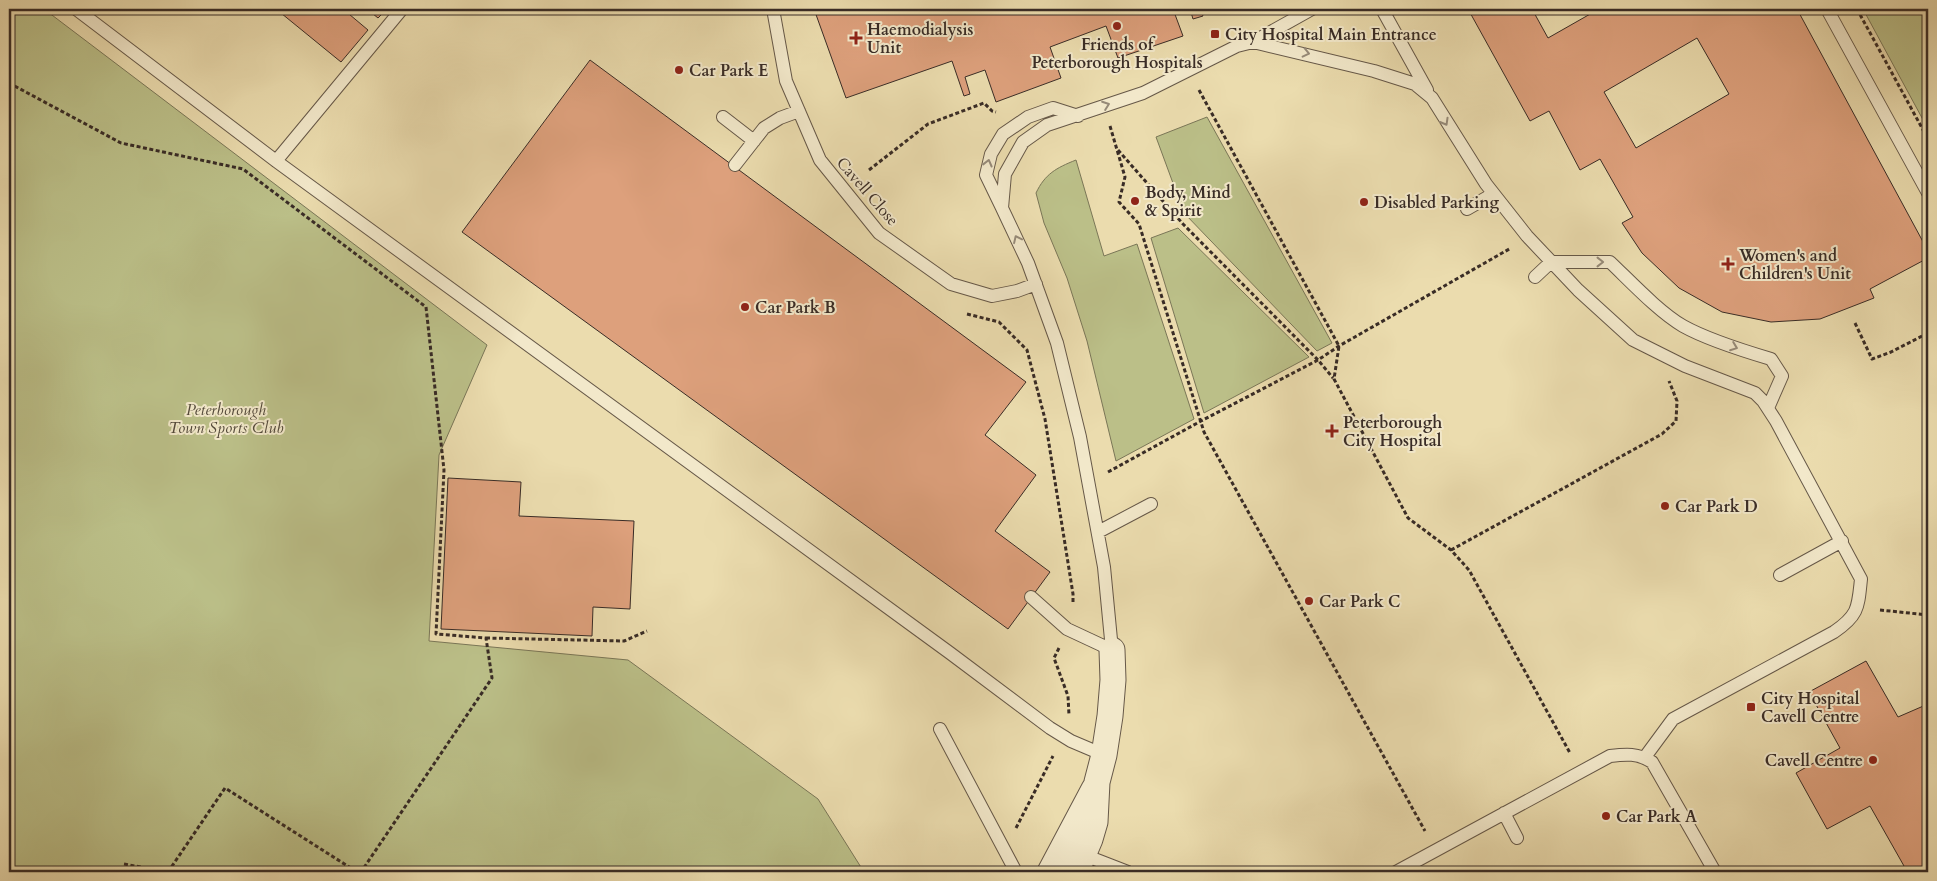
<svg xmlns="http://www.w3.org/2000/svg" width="1937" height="881" font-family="Cardo,serif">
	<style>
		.green { fill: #bbbf88; stroke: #7a7657 }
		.building { fill: #dda07c; stroke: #392c26; fill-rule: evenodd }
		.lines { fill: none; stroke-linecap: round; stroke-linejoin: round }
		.service-casing { stroke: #665848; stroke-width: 14 }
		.minor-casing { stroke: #665848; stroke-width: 27 }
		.path { stroke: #392c26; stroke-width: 3; stroke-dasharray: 4 2.5; stroke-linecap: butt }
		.service { stroke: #f2e8ca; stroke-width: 12 }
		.minor { stroke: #f2e8ca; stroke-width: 25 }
		.oneway { stroke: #968a78 }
		.poi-dot { fill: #8f2418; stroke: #f2e8ca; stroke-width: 2 }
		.labels { text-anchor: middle; stroke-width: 4; stroke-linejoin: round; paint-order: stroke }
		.poi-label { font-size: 16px; font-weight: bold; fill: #392c26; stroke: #f2e8ca; text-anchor: start }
		.street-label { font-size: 16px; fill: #392c26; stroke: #f2e8ca }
		.park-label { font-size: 16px; font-style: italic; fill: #53493a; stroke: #f2e8ca }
	</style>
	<rect width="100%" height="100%" fill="#ebdcae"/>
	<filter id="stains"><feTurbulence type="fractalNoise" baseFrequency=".004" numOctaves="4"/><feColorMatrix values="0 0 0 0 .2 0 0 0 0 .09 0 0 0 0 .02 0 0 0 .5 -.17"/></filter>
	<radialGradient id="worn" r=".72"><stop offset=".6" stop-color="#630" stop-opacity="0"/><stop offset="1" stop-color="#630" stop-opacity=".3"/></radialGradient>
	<path class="green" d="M9,9H44L487,345L439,455L429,641L628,660L818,799L864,872H9Z
		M1863,9H1928V129Z
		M1207,117L1332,343L1317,351L1184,213L1156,137Z
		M1076,160L1104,256L1137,244L1194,419L1116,461L1087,341L1067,278L1044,223L1036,193C1045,174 1056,168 1076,160Z
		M1178,228L1309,357L1204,413L1151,238Z"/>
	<path class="building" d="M276,9H343L368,30L341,62Z
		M367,9H387L378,18Z
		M814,9H1173L1183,36L1118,58L1106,26L1050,47L1061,78L996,102L985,70L965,77L970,94L964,96L952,61L846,98Z
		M1190,9H1200L1203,16L1193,19Z
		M1468,9H1532L1548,38L1599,9H1797L1928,251V258L1870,289L1874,298L1820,319L1771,322L1722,312L1679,288L1642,253L1622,223L1633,217L1600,159L1580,170L1549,111L1530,121ZM1697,38L1729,94L1636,148L1604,92Z
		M590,60L1026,382L985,435L1036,475L995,531L1050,572L1008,629L462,232Z
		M448,478L521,482L519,516L634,521L630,609L593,607L592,636L441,629Z
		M1866,661L1898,717L1928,704V872H1892L1904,866L1870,806L1827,829L1796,773L1840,748L1809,692Z"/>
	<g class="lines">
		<defs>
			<path id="service" d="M76,9L276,161L950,653L1050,728L1071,741L1104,755
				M773,9L786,81L820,160L879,233L951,284L992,296L1017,291L1036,284
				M1382,9L1427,90
				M1827,9L1928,193
				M1253,42L1312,9
				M723,117L754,141
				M276,161L402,9
				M735,165L764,128L780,118L799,111
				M1002,208L986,175L991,154L1003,134L1028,117L1053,108L1078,116
				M1467,209L1493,194
				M1535,277L1551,262H1610C1631,282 1659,312 1683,326C1708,340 1744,351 1771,359L1782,376L1768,408
				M1098,532L1151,504
				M1780,575L1842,541
				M1031,597L1067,629L1112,650
				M1112,650L1104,567L1080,437L1057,343L1028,263L1002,208L1005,174L1023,142L1047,125L1143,93L1237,46L1253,42L1374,71L1415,84L1432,98L1486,184L1527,236L1578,290L1633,340L1685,366L1755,393L1763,401L1776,421L1861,579C1858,607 1859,615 1834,632L1673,719L1645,757
				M940,729L1016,872
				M1504,813L1517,838
				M1079,853L1128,872
				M1396,872L1610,756C1626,754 1638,753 1652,762L1715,872"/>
			<path id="minor" d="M1050,872L1094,789
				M1076,872L1090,839L1095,822L1097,782L1104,755L1110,716L1113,680L1112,650"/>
		</defs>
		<use href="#service" class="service-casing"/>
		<use href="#minor" class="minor-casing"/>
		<path class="path" d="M1857,9L1928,139
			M9,83L121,143L243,169L426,307L444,470L436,634L486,638L492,678L361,872
			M1199,90L1339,346L1334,379L1408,518L1451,550L1469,570L1570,753
			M1110,126L1125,177L1119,202L1139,224L1204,432L1425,831
			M1118,150L1183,224L1318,360L1333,378
			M869,170L928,124L984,103L992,111L996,112
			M967,314L999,322L1027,350L1045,419L1073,594V604
			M1855,323L1872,359L1891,352L1928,333
			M1108,472L1201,421L1318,360L1339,346L1511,248
			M1451,550L1662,434L1676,421L1677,401L1669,381
			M1880,610L1928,615
			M486,638L624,641L647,631
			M1059,648L1054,658L1068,696L1069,715
			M1016,828L1053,756
			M124,864L168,872
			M168,872L225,788L357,872"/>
		<use href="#service" class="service"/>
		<use href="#minor" class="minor"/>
	</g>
	<defs><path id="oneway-chevron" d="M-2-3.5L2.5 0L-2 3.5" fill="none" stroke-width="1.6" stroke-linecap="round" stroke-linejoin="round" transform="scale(1.25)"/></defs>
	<g class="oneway">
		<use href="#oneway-chevron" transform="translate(1306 53) rotate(13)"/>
		<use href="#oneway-chevron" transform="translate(1106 105) rotate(-20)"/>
		<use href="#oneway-chevron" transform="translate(1445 122) rotate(60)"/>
		<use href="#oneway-chevron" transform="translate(988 163) rotate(-76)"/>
		<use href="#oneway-chevron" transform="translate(1017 239) rotate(-115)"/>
		<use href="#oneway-chevron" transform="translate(1600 262)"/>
		<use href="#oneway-chevron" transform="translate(1734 347) rotate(21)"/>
	</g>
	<g class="poi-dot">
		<circle cx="1117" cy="26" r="5"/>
		<rect x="1210" y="29" width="10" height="10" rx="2.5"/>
		<path d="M853.5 30.5h5v5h5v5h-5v5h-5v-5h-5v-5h5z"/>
		<circle cx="679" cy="70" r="5"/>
		<circle cx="1135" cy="201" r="5"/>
		<circle cx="1364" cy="202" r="5"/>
		<path d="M1725.5 256.5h5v5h5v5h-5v5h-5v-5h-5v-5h5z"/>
		<circle cx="745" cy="307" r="5"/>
		<path d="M1329.5 423.5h5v5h5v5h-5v5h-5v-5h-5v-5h5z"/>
		<circle cx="1665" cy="506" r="5"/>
		<circle cx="1309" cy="601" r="5"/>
		<rect x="1746" y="702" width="10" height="10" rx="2.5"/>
		<circle cx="1873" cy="760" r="5"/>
		<circle cx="1606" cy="816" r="5"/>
	</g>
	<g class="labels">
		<g class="poi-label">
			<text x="867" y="35">Haemodialysis<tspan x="867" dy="18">Unit</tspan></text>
			<text x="1225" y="40">City Hospital Main Entrance</text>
			<text x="1117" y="50" text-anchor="middle">Friends of<tspan x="1117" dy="18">Peterborough Hospitals</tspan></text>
			<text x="689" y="76">Car Park E</text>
			<text x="1145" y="198">Body, Mind<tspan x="1145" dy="18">&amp; Spirit</tspan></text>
			<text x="1374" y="208">Disabled Parking</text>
			<text x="1739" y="261">Women's and<tspan x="1739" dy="18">Children's Unit</tspan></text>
			<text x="755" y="313">Car Park B</text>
			<text x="1343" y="428">Peterborough<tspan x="1343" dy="18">City Hospital</tspan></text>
			<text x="1675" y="512">Car Park D</text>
			<text x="1319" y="607">Car Park C</text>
			<text x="1761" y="704">City Hospital<tspan x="1761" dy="18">Cavell Centre</tspan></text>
			<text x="1863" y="766" text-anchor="end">Cavell Centre</text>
			<text x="1616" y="822">Car Park A</text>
		</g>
		<g class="street-label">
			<text transform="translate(868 191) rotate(49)" y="6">Cavell Close</text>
		</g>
		<g class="park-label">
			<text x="226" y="415">Peterborough<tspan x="226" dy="18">Town Sports Club</tspan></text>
		</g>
	</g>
	<rect width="1937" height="881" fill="none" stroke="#ebdcae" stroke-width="30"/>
	<rect x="10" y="10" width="1917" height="861" fill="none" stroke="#392c26" stroke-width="2.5"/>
	<rect x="15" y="15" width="1907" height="851" fill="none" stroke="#392c26"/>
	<rect width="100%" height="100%" filter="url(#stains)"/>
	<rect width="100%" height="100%" fill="url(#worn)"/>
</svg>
